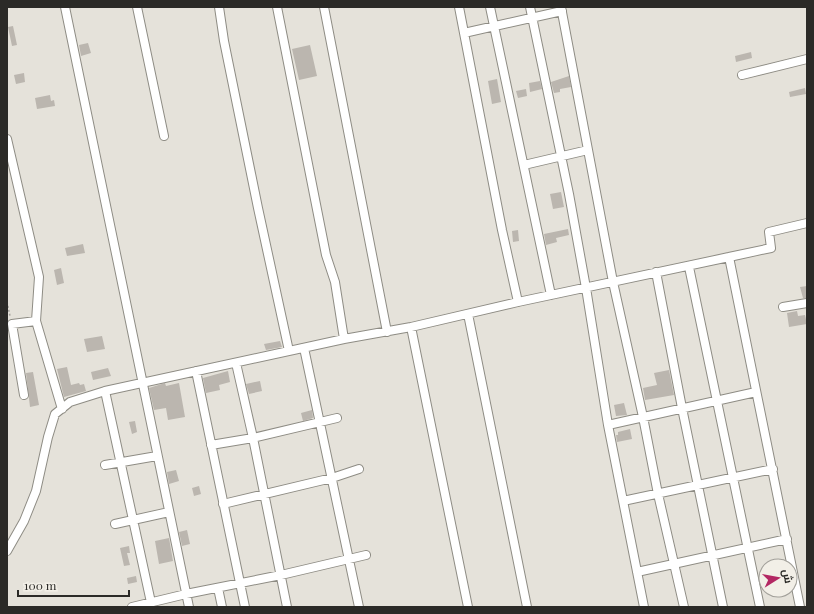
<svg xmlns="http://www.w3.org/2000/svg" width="814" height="614" font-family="'Playfair Display',Cairo,serif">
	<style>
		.building { fill: #bbb6af }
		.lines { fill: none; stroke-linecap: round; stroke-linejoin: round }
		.minor-casing { stroke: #8e8c84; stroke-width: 10 }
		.path { stroke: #a5a39c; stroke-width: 1.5; stroke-dasharray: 2 2; stroke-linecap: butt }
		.minor { stroke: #fff; stroke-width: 8 }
	</style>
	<rect width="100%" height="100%" fill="#e5e2da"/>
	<path class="building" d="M13,26L17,45L12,46L8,27Z
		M88,43L91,53L81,56L79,45Z
		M310,45L317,76L299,80L292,49Z
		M751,52L752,58L736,62L735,56Z
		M24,73L25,82L16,84L14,75Z
		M569,76L571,87L560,89V92L554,93L551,82Z
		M497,79L501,102L492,104L488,81Z
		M540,81L542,89L530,92L529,83Z
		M805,88L806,94L790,97L789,92Z
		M526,89L527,96L518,98L516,91Z
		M50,95L51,101L54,100L55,106L37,109L35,98Z
		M561,192L564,207L553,209L550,194Z
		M568,229L569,235L556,238L557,242L546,245L544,234Z
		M518,230L519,241L513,242L512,231Z
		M83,244L85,253L67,256L65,248Z
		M61,268L64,283L57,285L54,270Z
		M807,286V298H803L800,287Z
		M797,311L798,316L805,315L807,324L789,327L787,313Z
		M102,336L105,349L87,352L84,339Z
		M280,341L282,347L266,350L264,344Z
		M67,367L71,385L79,383L80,385L84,384L86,391L64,397L57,369Z
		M108,368L111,376L93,380L91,372Z
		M669,370L674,395L645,400L643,388L657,385L654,373Z
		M228,371L230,382L219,385L220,390L206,393L203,378Z
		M33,372L39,405L30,407L26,373Z
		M260,381L262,391L249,394L246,384Z
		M165,383L166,386L179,383L185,417L168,420L166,408L154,410L149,388Z
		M624,403L627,415L616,416L614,405Z
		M312,410L313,418L303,421L301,413Z
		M135,421L137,432L132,434L129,422Z
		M630,429L632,439L617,442L616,435H618V432Z
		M176,470L179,481L169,484L167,472Z
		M199,486L201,494L194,496L192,488Z
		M187,530L190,544L182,546L179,532Z
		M169,538L173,561L159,564L155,541Z
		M129,546L130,553H127L130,565L124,566L120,548Z
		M136,576L137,582L128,584L127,578Z"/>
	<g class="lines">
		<defs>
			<path id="minor" d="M65,7L189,607
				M137,7L164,136
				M219,7L224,41L258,208L289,351
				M277,7L326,255L335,282L344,339
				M324,7L387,332
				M459,7L502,230L518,302
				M490,7L551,295
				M530,7L569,194L586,288L608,425L644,607
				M561,7L613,282L643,417L658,494L684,607
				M464,33L562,11
				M742,75L807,59
				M7,139L39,277L36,321L62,409
				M524,165L588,150
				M729,257L771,248L769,232L807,223
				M689,267L760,607
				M656,272L682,408L723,607
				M783,307L807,303
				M468,314L527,607
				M411,327L468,607
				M304,348L359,607
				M236,363L253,438L287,607
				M196,371L245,607
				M105,391L152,607
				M24,395L12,324L36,321
				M608,425L756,392
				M211,445L253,438L337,418
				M105,465L157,456
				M623,501L773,469
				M223,504L332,478L359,469
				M115,524L169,512
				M7,551L24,521L36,491L48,437L55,414L70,402L105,391L344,339L411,327L518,302L729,257L800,607
				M637,572L787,539
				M218,588L222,607
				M132,607L186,594L281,575L366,555"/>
		</defs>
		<use href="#minor" class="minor-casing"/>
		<path class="path" d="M7,302L10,316"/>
		<use href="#minor" class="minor"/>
	</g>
	<rect width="814" height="614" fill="none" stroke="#2b2a27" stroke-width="16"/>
	<g transform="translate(778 578) rotate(79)"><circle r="19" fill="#f2efe7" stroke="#a2a09a"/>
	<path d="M0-3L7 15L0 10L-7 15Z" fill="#b32763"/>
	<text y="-6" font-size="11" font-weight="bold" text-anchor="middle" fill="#2b2a27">ش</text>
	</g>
	<path d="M18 590v6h111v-6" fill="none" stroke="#2b2a27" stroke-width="2"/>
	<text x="24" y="590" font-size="12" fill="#2b2a27" stroke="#f2efe7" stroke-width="3" paint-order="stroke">100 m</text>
</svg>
